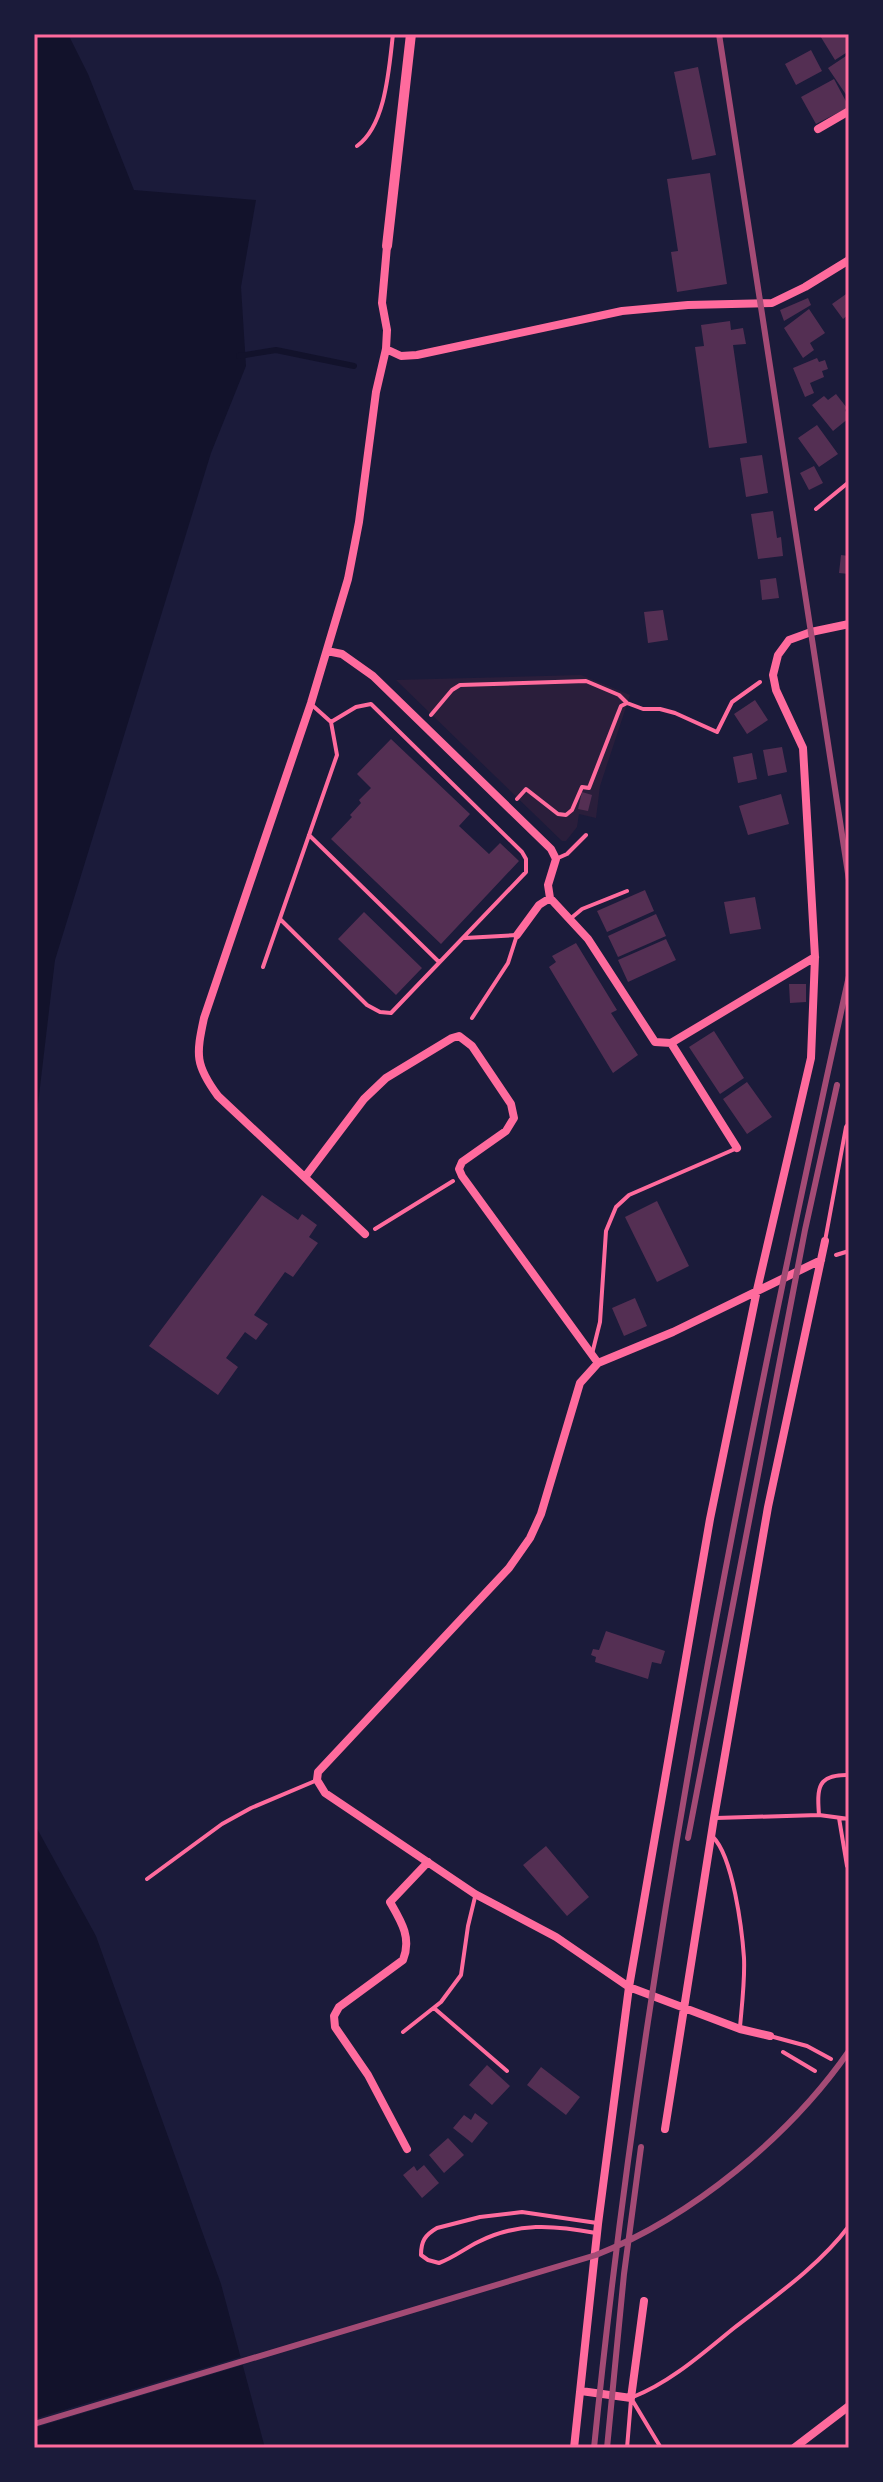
<svg xmlns="http://www.w3.org/2000/svg" width="883" height="2482" font-family="Mulish,sans-serif">
	<style>
		.green { fill: #2a1e3b }
		.water { fill: #12122b }
		.pier { fill: #1b1b3a }
		.lines { fill: none; stroke-linecap: round; stroke-linejoin: round }
		.stream { stroke: #12122b; stroke-width: 6 }
		.building { fill: #542f53 }
		.path { stroke: #ff6b9d; stroke-width: 4 }
		.service { stroke: #ff6b9d; stroke-width: 4 }
		.minor { stroke: #ff6b9d; stroke-width: 8 }
		.tertiary { stroke: #ff6b9d; stroke-width: 10 }
		.rail { stroke: #a44b75; stroke-width: 6 }
		.neatline { fill: none; stroke: #ff6b9d; stroke-width: 3 }
	</style>
	<rect width="100%" height="100%" fill="#1b1b3a"/>
	<path class="green" d="M581,675L630,695L600,786L596,818L579,814L577,827L566,841H562L396,680Z"/>
	<path class="water" d="M34,34H68L88,74L134,190L256,200L241,287L246,366L211,453L55,960L34,1138Z
		M34,1823L96,1936L221,2284L265,2448H34Z"/>
	<path class="pier" d="M244,2356L246,2364L34,2428V2419Z"/>
	<g class="lines">
		<path class="stream" d="M239,356L276,350L354,366"/>
	</g>
	<path class="building" d="M819,34H849V51L835,60Z
		M811,50L822,71L796,85L785,64Z
		M849,54V99L828,68Z
		M698,67L716,155L692,160L674,72Z
		M834,79L849,107L816,124L801,97Z
		M710,173L727,284L677,292L671,252L678,251L667,179Z
		M849,292V314L843,319L832,304Z
		M808,298L811,305L784,321L780,310Z
		M809,309L825,333L810,343L814,350L803,358L784,328Z
		M730,321L731,330L743,328L746,344L733,345L747,443L709,448L695,347L704,346L701,325Z
		M817,358L819,362L825,360L828,369L822,371L824,377L810,383L814,393L805,397L793,368Z
		M836,394L847,408L845,410L849,418L833,431L812,405L824,396L828,400Z
		M817,425L838,454L819,467L798,438Z
		M762,455L768,493L746,497L740,458Z
		M814,466L823,483L809,490L800,473Z
		M773,511L777,538L781,537L783,556L758,559L751,514Z
		M841,555L849,556V574L839,573Z
		M776,578L779,598L762,600L760,580Z
		M663,610L668,640L648,643L644,612Z
		M755,700L768,720L747,734L734,714Z
		M391,739L470,814L459,826L489,854L500,843L519,861L441,944L331,839L352,817L350,815L361,803L359,800L371,788L357,774Z
		M782,747L787,772L768,776L763,750Z
		M752,753L757,779L738,783L733,757Z
		M582,792L592,795L588,811L578,809Z
		M781,794L789,824L748,835L739,806Z
		M645,890L654,911L607,932L597,911Z
		M755,897L761,929L730,934L724,902Z
		M364,912L422,968L396,995L338,939Z
		M656,914L666,936L618,957L608,936Z
		M666,939L676,960L628,982L618,960Z
		M576,943L617,1010L611,1013L638,1055L613,1073L549,967L556,962L552,956Z
		M789,984H806V1002L790,1003Z
		M714,1031L744,1078L720,1094L689,1047Z
		M747,1082L772,1117L747,1134L723,1099Z
		M262,1195L298,1220L302,1214L317,1225L309,1237L318,1243L293,1277L285,1272L254,1315L268,1324L256,1340L245,1332L226,1358L238,1367L218,1395L149,1346Z
		M657,1201L689,1266L657,1282L625,1217Z
		M635,1298L647,1326L624,1336L612,1308Z
		M606,1631L665,1651L661,1664L652,1662L648,1679L595,1662L596,1657L591,1655L593,1649L599,1650Z
		M546,1846L589,1897L567,1916L523,1865Z
		M487,2065L510,2086L492,2105L469,2085Z
		M541,2067L580,2097L566,2115L527,2085Z
		M475,2113L488,2123L472,2143L453,2128L464,2115L471,2120Z
		M448,2138L464,2155L444,2173L429,2155Z
		M424,2165L439,2183L422,2198L403,2175L414,2166L417,2171Z"/>
	<g class="lines">
		<path class="path" d="M431,715L452,690L460,685L586,681L619,695L627,703L643,709H660L675,713L717,732L732,702L760,682
			M517,799L526,789L558,814L566,815L572,810L582,787L589,788L617,716L621,706L627,703
			M375,1229L453,1181
			M836,1255L849,1251
			M783,2052L815,2071"/>
		<path class="service" d="M357,146C386,125 389,68 393,34
			M816,509L849,482
			M309,835L439,962
			M558,858L567,854L586,835
			M280,919L367,1005L380,1012L391,1013L526,872V859L522,852L371,704L356,707L331,722
			M570,919L582,909L627,891
			M465,938L517,935L508,963L472,1018
			M263,967L337,755L331,722L312,705
			M825,1241L846,1127L849,1123
			M592,1354L600,1322L606,1231L616,1207L629,1195L735,1149
			M819,1815C817,1788 817,1774 849,1775
			M716,1818L819,1815L849,1819
			M839,1818L847,1866
			M713,1837C733,1857 742,1929 744,1958C745,1980 742,2004 740,2027
			M147,1879L222,1824L251,1808L315,1781
			M434,2008L507,2071
			M403,2032L441,2002L461,1975L468,1926L475,1897
			M770,2036L807,2046L831,2059
			M596,2233C554,2225 517,2222 478,2242C464,2249 453,2258 439,2263L428,2260L421,2255C421,2241 425,2235 437,2228L480,2217L522,2212L597,2223
			M633,2397C671,2382 703,2353 734,2328C774,2297 819,2266 849,2226
			M631,2398L661,2448
			M627,2448L631,2400"/>
		<path class="minor" d="M818,129L849,111
			M386,349L401,356L417,355L622,311L688,305L772,303L805,287L849,260
			M327,651L342,654L373,676L551,849L556,859L548,885L550,898L588,939L655,1042L671,1043L815,957
			M517,935L539,905L550,898
			M671,1043L737,1148
			M305,1177L364,1099L386,1078L452,1038L459,1036L472,1046L511,1104L514,1118L506,1131L462,1162L459,1169L462,1176L598,1363
			M365,1234L218,1096C195,1065 196,1055 204,1018L311,703L348,579L359,522L376,392L386,349L387,330L382,303L387,246
			M770,2036L740,2029L629,1987L556,1937L475,1894L325,1793L317,1780L318,1772L509,1568L530,1538L541,1514L580,1383L598,1363L673,1332L821,1260
			M665,2129L714,1818L768,1507L825,1241
			M407,2149L368,2075L335,2027L334,2016L339,2007L403,1960C412,1938 401,1921 390,1902L428,1862
			M581,2391L631,2398L644,2301
			M574,2448L598,2224L629,1987L710,1519L757,1290L811,1058L815,957L803,748L776,690L773,675L778,655L789,640L811,632L849,624
			M794,2448L849,2406"/>
		<path class="tertiary" d="M387,246L411,34"/>
		<path class="rail" d="M719,34L849,880
			M688,1838L805,1230L837,1085
			M34,2424L596,2255C692,2217 790,2136 849,2051
			M594,2448C644,1951 741,1463 849,976
			M607,2448L624,2274L641,2147"/>
	</g>
	<rect width="883" height="2482" fill="none" stroke="#1b1b3a" stroke-width="72"/>
	<rect x="36" y="36" width="811" height="2410" class="neatline"/>
</svg>
